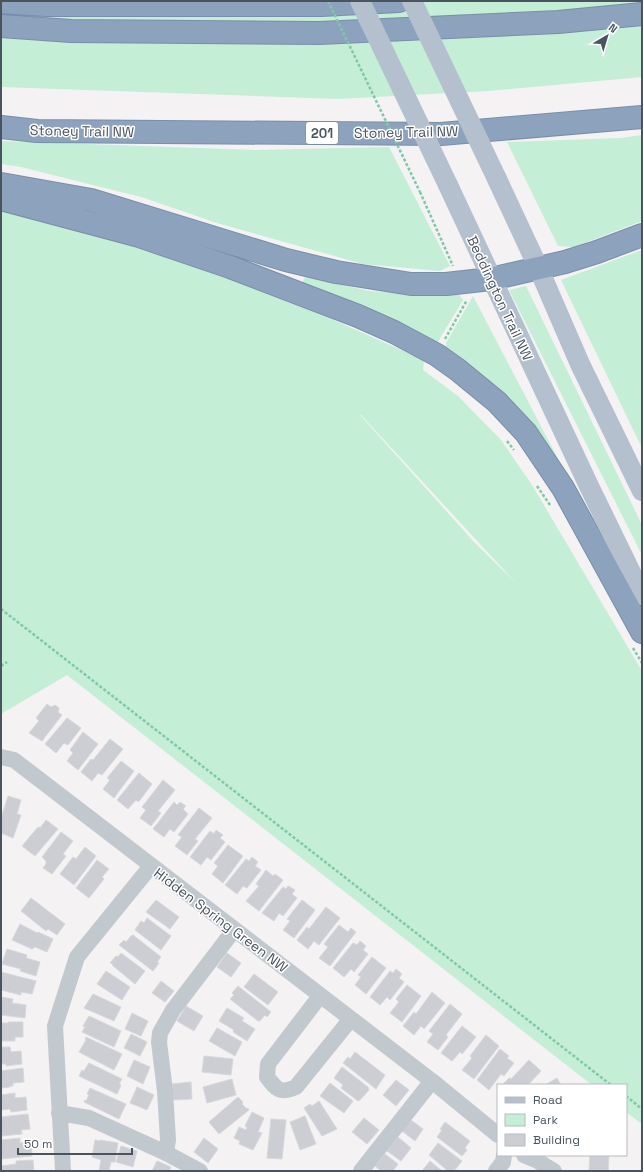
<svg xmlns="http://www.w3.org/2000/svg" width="643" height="1172" font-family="'Space Grotesk',sans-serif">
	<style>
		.green { fill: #c4eed5; fill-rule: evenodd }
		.building { fill: #ccced4; stroke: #d6d8dd }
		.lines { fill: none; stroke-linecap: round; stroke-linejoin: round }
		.highway-casing { stroke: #788ea9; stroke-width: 24 }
		.path { stroke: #7ecaa7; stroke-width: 2.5; stroke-dasharray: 3 2; stroke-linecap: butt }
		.minor { stroke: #c1c9cf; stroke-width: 16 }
		.major { stroke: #b4c0ce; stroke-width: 20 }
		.highway { stroke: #8da3bd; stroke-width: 22 }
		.path-bridge { stroke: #7ecaa7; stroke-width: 2.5; stroke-dasharray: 3 2; stroke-linecap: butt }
		.major-bridge { stroke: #b4c0ce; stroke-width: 20 }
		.labels { text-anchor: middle; stroke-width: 3; stroke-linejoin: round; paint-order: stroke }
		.shield { fill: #fff; stroke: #80878e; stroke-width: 1 }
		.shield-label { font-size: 13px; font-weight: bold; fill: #4a545e }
		.street-label { font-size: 14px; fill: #4a545e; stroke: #fff }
	</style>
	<rect width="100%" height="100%" fill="#f4f2f2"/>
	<path class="green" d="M1,1H642V77L488,91L338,99L1,87Z
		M642,135V221L574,247L558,246L507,142L620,138Z
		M1,141L256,150L389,147L450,266L440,271L363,264L217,223L141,197L21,167L1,164Z
		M1,205L118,237L277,295L424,360L423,370L458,396L501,440L532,485L642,671V1124L626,1112V1085H592L67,675L1,714ZM360,415H361L516,583L474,542Z
		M642,250V448L561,280Z
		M305,277L370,291L430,295H459L463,300L436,345L302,283Z
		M526,286L642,525V555L509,290Z
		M473,296L557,457L551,462L446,350V343Z"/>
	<path class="building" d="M47,704L51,707L55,705L59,708L58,712L62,715L42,741L29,733L39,721L36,718Z
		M67,718L81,728L68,745L64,743L56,753L45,744Z
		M83,732L98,744L78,770L67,761L73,753L70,750Z
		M110,739L123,749L102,775L98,773L92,781L81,772L91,759L93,760Z
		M121,761L134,771L114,798L103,789L110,780L107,778Z
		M139,773L152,784L140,800L138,802L136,800L128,809L117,800Z
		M163,780L175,790L158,811L161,813L151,826L140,818L146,810L142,807Z
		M8,796L21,800L17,814L21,815L13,838L1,833V818Z
		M174,802L177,805L180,802L186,806L183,809L188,814L174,832L170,829L164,837L153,829Z
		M199,808L212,818L195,839L198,841L187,855L175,846L182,837L178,835Z
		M46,820L58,829L35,856L22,846L38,827L40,828Z
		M216,830L223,835L220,838L225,842L211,860L207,857L201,865L190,857L210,831L214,834Z
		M61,832L73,841L63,854L66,856L52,874L43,868L46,864V861L42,857Z
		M228,845L243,856L223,883L212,874L218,866L214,863Z
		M85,847L96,856L74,885L60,874L73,857L76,859Z
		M252,857L258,862L255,866L261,870L247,888L243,886L237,894L225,885L246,859L249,861Z
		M97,860L109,869L102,877L104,879L89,898L76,888Z
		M266,870L273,876L275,874L283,880L259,911L246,901L259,886L256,884Z
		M288,886L295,890L292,894L297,898L283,916L279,913L274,921L262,913L283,887L286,889Z
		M31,898L65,924L57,935L48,929L46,931L21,911Z
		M156,900L179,917L170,929L146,912Z
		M302,900L315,910L294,938L283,930L290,921L287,919Z
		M326,907L340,918L319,945L314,941L308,949L297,940L307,927L309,929Z
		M147,918L171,936L161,950L135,930L141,921L144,923Z
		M20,924L37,933L38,932L53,939L47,952L35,947L32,949L12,940Z
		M339,925L348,932L351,928L356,932L330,966L319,958L328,947L324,944Z
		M133,935L161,957L157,962L159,963L153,971L119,945L124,940L126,942L131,936Z
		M360,941L366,946L363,950L368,954L354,972L351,969L344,977L333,968L353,943L357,945Z
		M7,949L27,955L26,958L40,962L36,976L20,971L21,969L2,964Z
		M121,953L145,971L135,984L112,965L113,964L110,963L116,956L118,957Z
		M227,953L241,963L231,977L217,967Z
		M372,957L386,968L366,994L355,985L361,977L358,975Z
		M396,969L402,974L399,978L404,982L390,1000L387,997L380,1005L370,997L390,971L393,973Z
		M106,971L130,987L122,1000L97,984Z
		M1,972L36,981L32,994L21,992V995L1,990Z
		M254,974L278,992L268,1005L244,987Z
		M161,981L174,991L165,1002L152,993Z
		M407,985L421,996L402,1022L390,1013L399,1002L396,999Z
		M238,986L271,1012L267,1017L265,1015L260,1021H258L230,999L234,995L232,993Z
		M432,992L445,1003L424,1029L421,1026L414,1035L403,1026L414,1012L416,1014Z
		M93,994L121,1007L114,1021L84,1008Z
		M1,997L13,999L12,1003L26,1005L25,1018L1,1015Z
		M450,1004L462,1014L446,1035L448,1037L438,1050L427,1042L433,1034L429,1031Z
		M186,1006L203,1016L194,1031L177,1021Z
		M227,1008L244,1018L242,1021L255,1029L247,1041L233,1032L234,1030L219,1021Z
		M132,1013L148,1021L141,1036L125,1029Z
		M89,1016L121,1031L114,1047L82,1032L85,1027L83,1026Z
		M8,1022H23V1037H15V1041H1V1023H8Z
		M462,1026L476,1037L462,1054L460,1052L452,1061L441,1053Z
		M217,1028L242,1042L235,1056L209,1041Z
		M131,1034L147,1042L140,1056L124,1048Z
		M486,1035L499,1046L474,1079L462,1070L472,1058L470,1056Z
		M86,1037L122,1054L114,1070L79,1052L86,1040L85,1039Z
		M1,1047H10L11,1052L21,1051L22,1064L6,1066V1064H1Z
		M500,1049L509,1056L507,1058L514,1063L504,1076L501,1074L489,1090L477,1080Z
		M355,1052L385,1075L376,1089L343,1063L348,1057L350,1059Z
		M204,1056L233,1059L231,1075L202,1072Z
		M134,1060L150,1067L143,1084L127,1076Z
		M529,1060L541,1071L528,1085H502L509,1078L511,1079Z
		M89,1063L122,1079L119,1084L121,1085L117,1094L79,1076L82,1070L85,1072L84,1071Z
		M342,1067L368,1087L369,1090L360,1100L358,1101L341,1088L343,1085L334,1078Z
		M23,1068L24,1082L13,1083V1086H10V1087L1,1088V1071Z
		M557,1078L561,1085H545Z
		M232,1079L236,1095L207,1103L203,1087Z
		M396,1080L409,1090L396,1106L383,1095Z
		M191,1082L192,1099L173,1100L172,1084Z
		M330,1083L353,1101L344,1113L320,1096Z
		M137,1087L154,1095L147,1110L130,1103Z
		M90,1088L126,1104L119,1119L84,1102L85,1100L86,1101L89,1095L87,1094Z
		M15,1093V1098L26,1097L27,1110L11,1112L10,1109L1,1110V1095Z
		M238,1097L243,1102L242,1104L247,1109L248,1108L249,1110L219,1134L209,1122Z
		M319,1101L337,1129L322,1136L304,1108L310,1104L312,1106Z
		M252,1112L264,1118L258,1132L262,1133L253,1150L239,1144L240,1141L234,1138L239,1127L246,1130L247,1127L245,1126Z
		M28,1114L30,1129L21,1130L22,1134L1,1136V1117Z
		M305,1116L316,1144L300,1150L290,1122Z
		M364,1118L379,1130L367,1144L352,1132Z
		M271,1119L286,1120L282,1159L267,1158Z
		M411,1120L423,1129L415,1141L402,1131Z
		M445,1122L470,1141L465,1148L467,1150L462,1156L437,1137L442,1130L440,1129Z
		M398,1137L411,1148L401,1161L387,1151Z
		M20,1138V1143L31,1142L32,1156L1,1159V1140Z
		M204,1138L218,1149L208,1163L194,1152Z
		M95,1140L100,1141V1140L118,1143L115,1162H111L109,1171H99L101,1160L92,1157Z
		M438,1143L462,1161L454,1171H448L429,1155Z
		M121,1146L137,1151L133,1167L116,1162Z
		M385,1154L398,1164L393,1171H381L375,1166Z
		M590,1155H609L608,1171L589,1170Z
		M33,1160L34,1171H1V1166L16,1164V1161Z
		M157,1161L171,1167L169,1171H152Z
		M430,1161L442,1171H422Z"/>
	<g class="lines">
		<defs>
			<path id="highway" d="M1,2L47,5H321L399,1
				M1,26L71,31L319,33L558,22L642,14
				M1,127L37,131L441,134L642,117
				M1,184L91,200L286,260L336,272L411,284H446L491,279L565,262L597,252L642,235
				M1,199L139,236L230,267L358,316L394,332L437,355L458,370L497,402L526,433L563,488L642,632"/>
		</defs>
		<use href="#highway" class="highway-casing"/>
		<path class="path" d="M420,192L453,266
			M445,339L467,300
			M507,441L514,450
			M537,486L550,505
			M1,609L611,1085
			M633,648L642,663
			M1,666L7,662
			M626,1096L642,1109"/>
		<path class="minor" d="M1,757L14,760L432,1081L498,1135
			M320,996L268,1064L267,1077C277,1090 280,1094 296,1087L350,1020
			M59,1113L89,1118L166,1153L200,1171
			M166,1153L168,1140L165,1091L159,1042L160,1033L173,1010L234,930
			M524,1155L536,1160L554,1171
			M63,1171L55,1026L77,957L151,866
			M361,1171L432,1081
			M496,1171L503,1162L504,1155"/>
		<path class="major" d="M497,179L538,267L580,364L642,491
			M448,185L588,484L642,595"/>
		<use href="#highway" class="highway"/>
		<path class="path-bridge" d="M328,1L420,192"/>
		<path class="major-bridge" d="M360,1L448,185
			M412,1L497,179"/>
	</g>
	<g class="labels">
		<rect class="shield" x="306" y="122" width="32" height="22" rx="3"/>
		<g class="shield-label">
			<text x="322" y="138">201</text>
		</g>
		<g class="street-label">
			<text transform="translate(82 131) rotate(1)" y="5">Stoney Trail NW</text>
			<text transform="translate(406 132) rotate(-1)" y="5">Stoney Trail NW</text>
			<text transform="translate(500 298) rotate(65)" y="5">Beddington Trail NW</text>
			<text transform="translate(221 920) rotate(37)" y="5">Hidden Spring Green NW</text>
		</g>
	</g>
	<rect width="643" height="1172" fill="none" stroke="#4a545e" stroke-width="4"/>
	<rect x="497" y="1084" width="130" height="72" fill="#ffffff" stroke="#b7bbbf"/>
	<rect x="505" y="1097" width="20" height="6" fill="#b4c0ce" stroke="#b7bbbf"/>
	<text x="533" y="1104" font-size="12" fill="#4a545e">Road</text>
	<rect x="505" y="1114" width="20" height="12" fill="#c4eed5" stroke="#b7bbbf"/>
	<text x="533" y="1124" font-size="12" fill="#4a545e">Park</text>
	<rect x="505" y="1134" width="20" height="12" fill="#ccced4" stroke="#b7bbbf"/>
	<text x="533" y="1144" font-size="12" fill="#4a545e">Building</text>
	<g transform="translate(607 36) rotate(38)" stroke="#ffffff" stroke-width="3" paint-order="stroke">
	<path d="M0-3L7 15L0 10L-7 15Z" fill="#4a545e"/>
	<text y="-6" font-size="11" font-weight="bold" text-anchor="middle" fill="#4a545e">N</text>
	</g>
	<path d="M18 1148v6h114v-6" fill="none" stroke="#4a545e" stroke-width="2"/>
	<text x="24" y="1148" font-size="12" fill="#4a545e" stroke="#ffffff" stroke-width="3" paint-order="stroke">50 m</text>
</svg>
